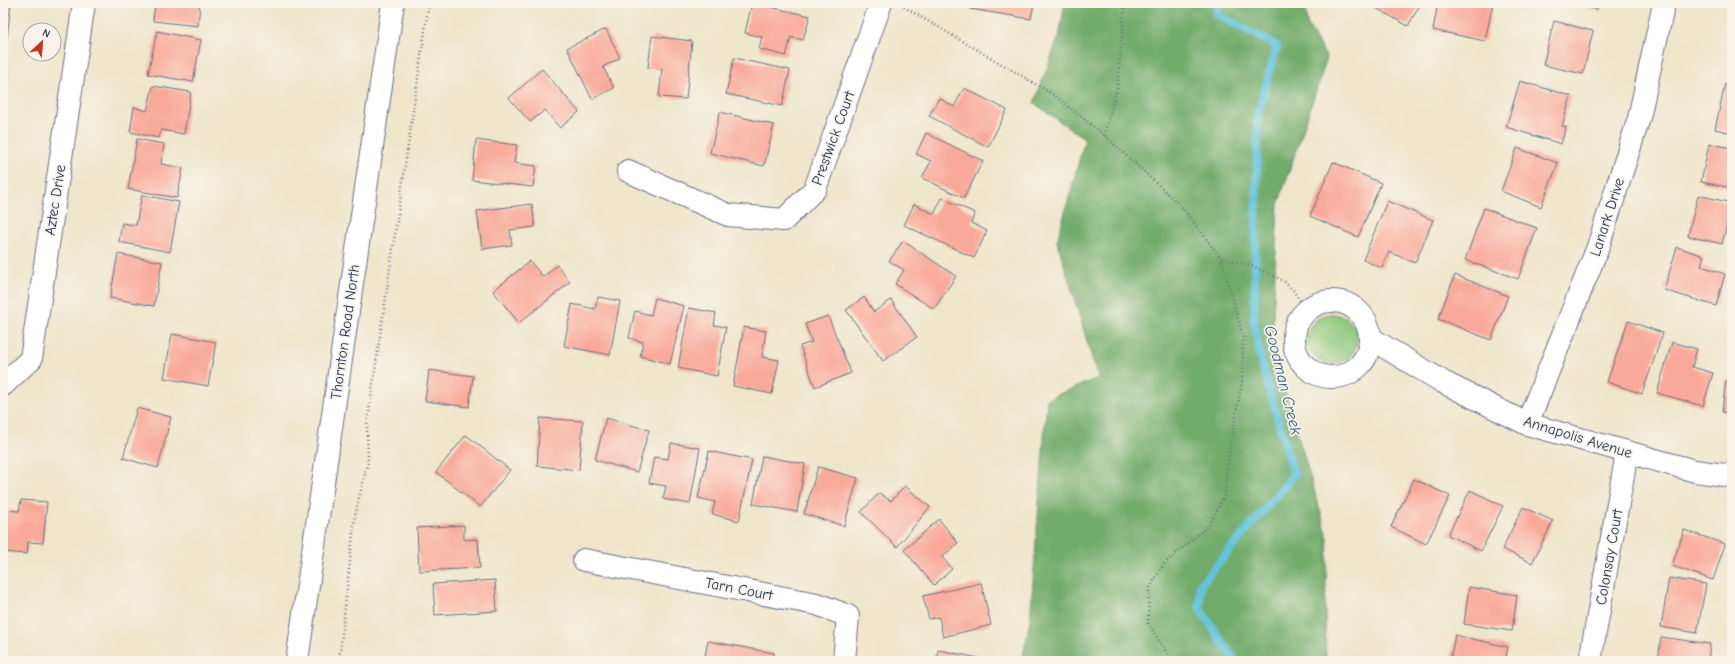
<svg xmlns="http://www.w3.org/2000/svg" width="1735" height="664" font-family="'Comic Neue',sans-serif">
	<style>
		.green { fill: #8ec77b; stroke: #547b6c }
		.forest { fill: #72ac6b; stroke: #466e64 }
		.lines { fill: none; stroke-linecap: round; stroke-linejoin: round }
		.stream { stroke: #61c4df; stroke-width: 8 }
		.building { fill: #f9a999 }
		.street-casing { stroke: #656f84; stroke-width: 24 }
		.secondary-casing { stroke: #656f84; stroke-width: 24 }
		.path { stroke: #656f84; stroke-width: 2.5; stroke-dasharray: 1 3; stroke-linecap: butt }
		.street { stroke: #fff; stroke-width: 22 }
		.secondary { stroke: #fff; stroke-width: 22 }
		.labels { text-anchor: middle; stroke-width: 3.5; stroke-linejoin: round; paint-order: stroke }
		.street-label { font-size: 15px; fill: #1b2f5e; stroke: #f7f3e8 }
		.water-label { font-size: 16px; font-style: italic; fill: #2c547e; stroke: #f7f3e8 }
	</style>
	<rect width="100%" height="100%" fill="#f7f3e8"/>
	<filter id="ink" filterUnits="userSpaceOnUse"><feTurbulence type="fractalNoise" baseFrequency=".025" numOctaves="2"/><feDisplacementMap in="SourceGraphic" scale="8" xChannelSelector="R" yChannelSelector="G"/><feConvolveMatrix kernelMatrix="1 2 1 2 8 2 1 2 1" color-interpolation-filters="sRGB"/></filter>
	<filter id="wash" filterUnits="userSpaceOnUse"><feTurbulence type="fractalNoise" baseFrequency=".012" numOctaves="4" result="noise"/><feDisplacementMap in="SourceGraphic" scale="16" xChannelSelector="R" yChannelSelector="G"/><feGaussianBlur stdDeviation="0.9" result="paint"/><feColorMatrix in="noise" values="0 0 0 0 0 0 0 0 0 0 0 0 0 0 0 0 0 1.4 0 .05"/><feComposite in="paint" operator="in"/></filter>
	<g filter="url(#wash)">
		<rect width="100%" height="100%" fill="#efe5ca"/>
		<path class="green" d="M1307 339a25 25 0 1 1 50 0a25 25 0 1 1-50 0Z"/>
		<path class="forest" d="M1065,3H1305L1307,24L1327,58L1278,205L1272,346L1328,538L1325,608L1326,661H1022L1030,620L1047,399L1098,378L1057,241L1085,139L1034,103L1059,36Z"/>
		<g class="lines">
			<path class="stream" d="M1220,3L1216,14L1277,46L1258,113L1254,320L1261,362L1294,475L1200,585V609L1235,661"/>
		</g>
		<g id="blocks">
			<path class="building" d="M3,3H11L7,38L3,37Z
				M155,3H200L198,26L153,21Z
				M752,3L810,16L803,40L791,37L786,56L759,49L762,37L745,33Z
				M971,3H1034L1031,19L970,9Z
				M1367,3H1421L1408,26Z
				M1438,3H1493L1485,41L1433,30Z
				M1573,3H1598L1597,10Z
				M1554,21L1593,31L1583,74L1543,65Z
				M606,29L620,58L603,67L614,88L592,99L567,48Z
				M157,31L201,40L193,82L148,74Z
				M652,36L692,41L686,99L659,97L662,69L648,68Z
				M1732,52V72L1728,71Z
				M734,58L790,70L782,106L726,94Z
				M3,69L9,70L6,89L3,88Z
				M542,69L579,112L560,128L545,110L530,122L509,98Z
				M1520,81L1571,96L1562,126L1566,127L1561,144L1506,127Z
				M1725,84L1732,85V133L1715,129Z
				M153,86L191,92L184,134L161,130L159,138L130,132L134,107L147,111Z
				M964,88L1007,110L988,147L929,116L939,98L954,107Z
				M720,112L774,125L764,166L710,153Z
				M926,133L983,161L964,198L922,178L931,161L916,154Z
				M137,139L164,144L161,164L183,168L177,198L128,189Z
				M476,140L517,145L514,163L536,166L533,187L472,180Z
				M1709,144L1732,148V188L1701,182Z
				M1517,148L1558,163L1541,207L1501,191Z
				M1333,162L1381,183L1358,237L1310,216Z
				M142,195L179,202L170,252L119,242L122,223L136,225Z
				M1698,195L1732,203L1722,244L1688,236Z
				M942,198L975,213L971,223L987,231L974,258L904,225L914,204L934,214Z
				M1387,201L1433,220L1415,263L1389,252L1382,268L1363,260Z
				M532,204L535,227L510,230L512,245L482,249L477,211Z
				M1484,208L1537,228L1518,279L1465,260Z
				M903,241L956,276L934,309L895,284L904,270L889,261Z
				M1677,247L1704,256L1701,266L1725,274L1716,306L1664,290Z
				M118,254L162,262L154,306L110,298Z
				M530,261L543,277L557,265L570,282L519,323L493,291Z
				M1455,275L1508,296L1491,340L1438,319Z
				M598,297L620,301L610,355L564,346L572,304L595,309Z
				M864,297L874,312L891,300L917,337L883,361L846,310Z
				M655,298L684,306L670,364L640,356L643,342L629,338L635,311L651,315Z
				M689,308L716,313L714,325L726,327L717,376L678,368Z
				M828,316L851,373L815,387L800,346L812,342L805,324Z
				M1628,321L1663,333L1642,394L1607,382Z
				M744,327L766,331L762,357L779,360L772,394L733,386Z
				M172,334L216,342L208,386L164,378Z
				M1672,342L1697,349L1692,367L1713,373L1703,406L1657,393Z
				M429,370L473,376L469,407L425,401Z
				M1726,380H1732V413L1722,412Z
				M137,408L171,417L158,468L123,458Z
				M540,418L583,421L579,470L537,466Z
				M606,418L649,430L637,472L595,460Z
				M466,435L510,470L480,507L436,472Z
				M671,443L700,448L690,504L663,499L666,486L649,483L654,457L668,459Z
				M709,451L752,460L739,521L712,514L715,502L698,498Z
				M762,456L805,464L797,512L753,504Z
				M818,467L858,478L844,526L804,514Z
				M1414,479L1450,496L1426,544L1391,527Z
				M905,486L930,507L897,547L861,512L879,493L891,501Z
				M1470,490L1503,506L1481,551L1448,535Z
				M21,500L47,502L43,543L28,542L27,554L3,552V510L19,511Z
				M1523,507L1553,521L1532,563L1502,549Z
				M939,519L958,543L942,557L952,569L934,585L904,550Z
				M464,525V540L478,539L480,568L419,571L417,528Z
				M1684,530L1725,544L1713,580L1672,566Z
				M1669,578L1706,584L1697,633L1661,627Z
				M495,580L497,611L435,615L433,584Z
				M981,583L991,625L943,637L939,617L929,619L923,596Z
				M1469,587L1517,595L1512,631L1464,624Z
				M1455,635L1508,647L1505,661H1450Z
				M1661,637L1710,644L1708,661H1658Z
				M708,641L774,653L773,661H704Z
				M938,650L989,660V661H936Z"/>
		</g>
	</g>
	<g filter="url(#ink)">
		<use href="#blocks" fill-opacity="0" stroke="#656f84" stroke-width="1"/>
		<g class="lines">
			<defs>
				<path id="street" d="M628,171L728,215L784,220L815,189L881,3
					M1294 339a38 38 0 1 1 76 0a38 38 0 1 1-76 0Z
					M1370,338L1443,382L1527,424L1695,471L1732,476
					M3,385L31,359L84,3
					M1527,424L1598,247L1639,118L1664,3
					M584,560L817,604L848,616L844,661
					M1590,661L1627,453"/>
				<path id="secondary" d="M297,661L393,3"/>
			</defs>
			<use href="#street" class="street-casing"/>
			<use href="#secondary" class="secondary-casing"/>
			<path class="path" d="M904,7L1051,93L1104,135L1181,206L1220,257L1257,268L1284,281L1293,290L1306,310
				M1104,135L1117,89L1125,3
				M337,661L340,652L355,515L368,462L367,425L429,3
				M1172,661L1148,623L1149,589L1164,564L1210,524L1224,496L1229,453L1242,381L1243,337L1221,257"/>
			<use href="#street" class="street"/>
			<use href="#secondary" class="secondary"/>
		</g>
	</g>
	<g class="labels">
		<g class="street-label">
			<text transform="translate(833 138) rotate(-70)" y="5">Prestwick Court</text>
			<text transform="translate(55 200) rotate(-81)" y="5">Aztec Drive</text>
			<text transform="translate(1607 217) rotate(-72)" y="5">Lanark Drive</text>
			<text transform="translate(345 332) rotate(-82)" y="5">Thornton Road North</text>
			<text transform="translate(1578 437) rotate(17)" y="5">Annapolis Avenue</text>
			<text transform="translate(1609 557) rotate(-80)" y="5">Colonsay Court</text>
			<text transform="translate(739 589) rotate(11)" y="5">Tarn Court</text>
		</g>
		<g class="water-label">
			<text transform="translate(1284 380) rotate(76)" y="6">Goodman Creek</text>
		</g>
	</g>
	<rect width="1735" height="664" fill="none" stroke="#f7f3e8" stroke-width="16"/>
	<g transform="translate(42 42) rotate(26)"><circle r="19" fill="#f7f3e8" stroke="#9fa5b1"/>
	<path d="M0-3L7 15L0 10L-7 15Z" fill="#c8321e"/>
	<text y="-6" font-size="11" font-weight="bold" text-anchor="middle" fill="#1b2f5e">N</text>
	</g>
</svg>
